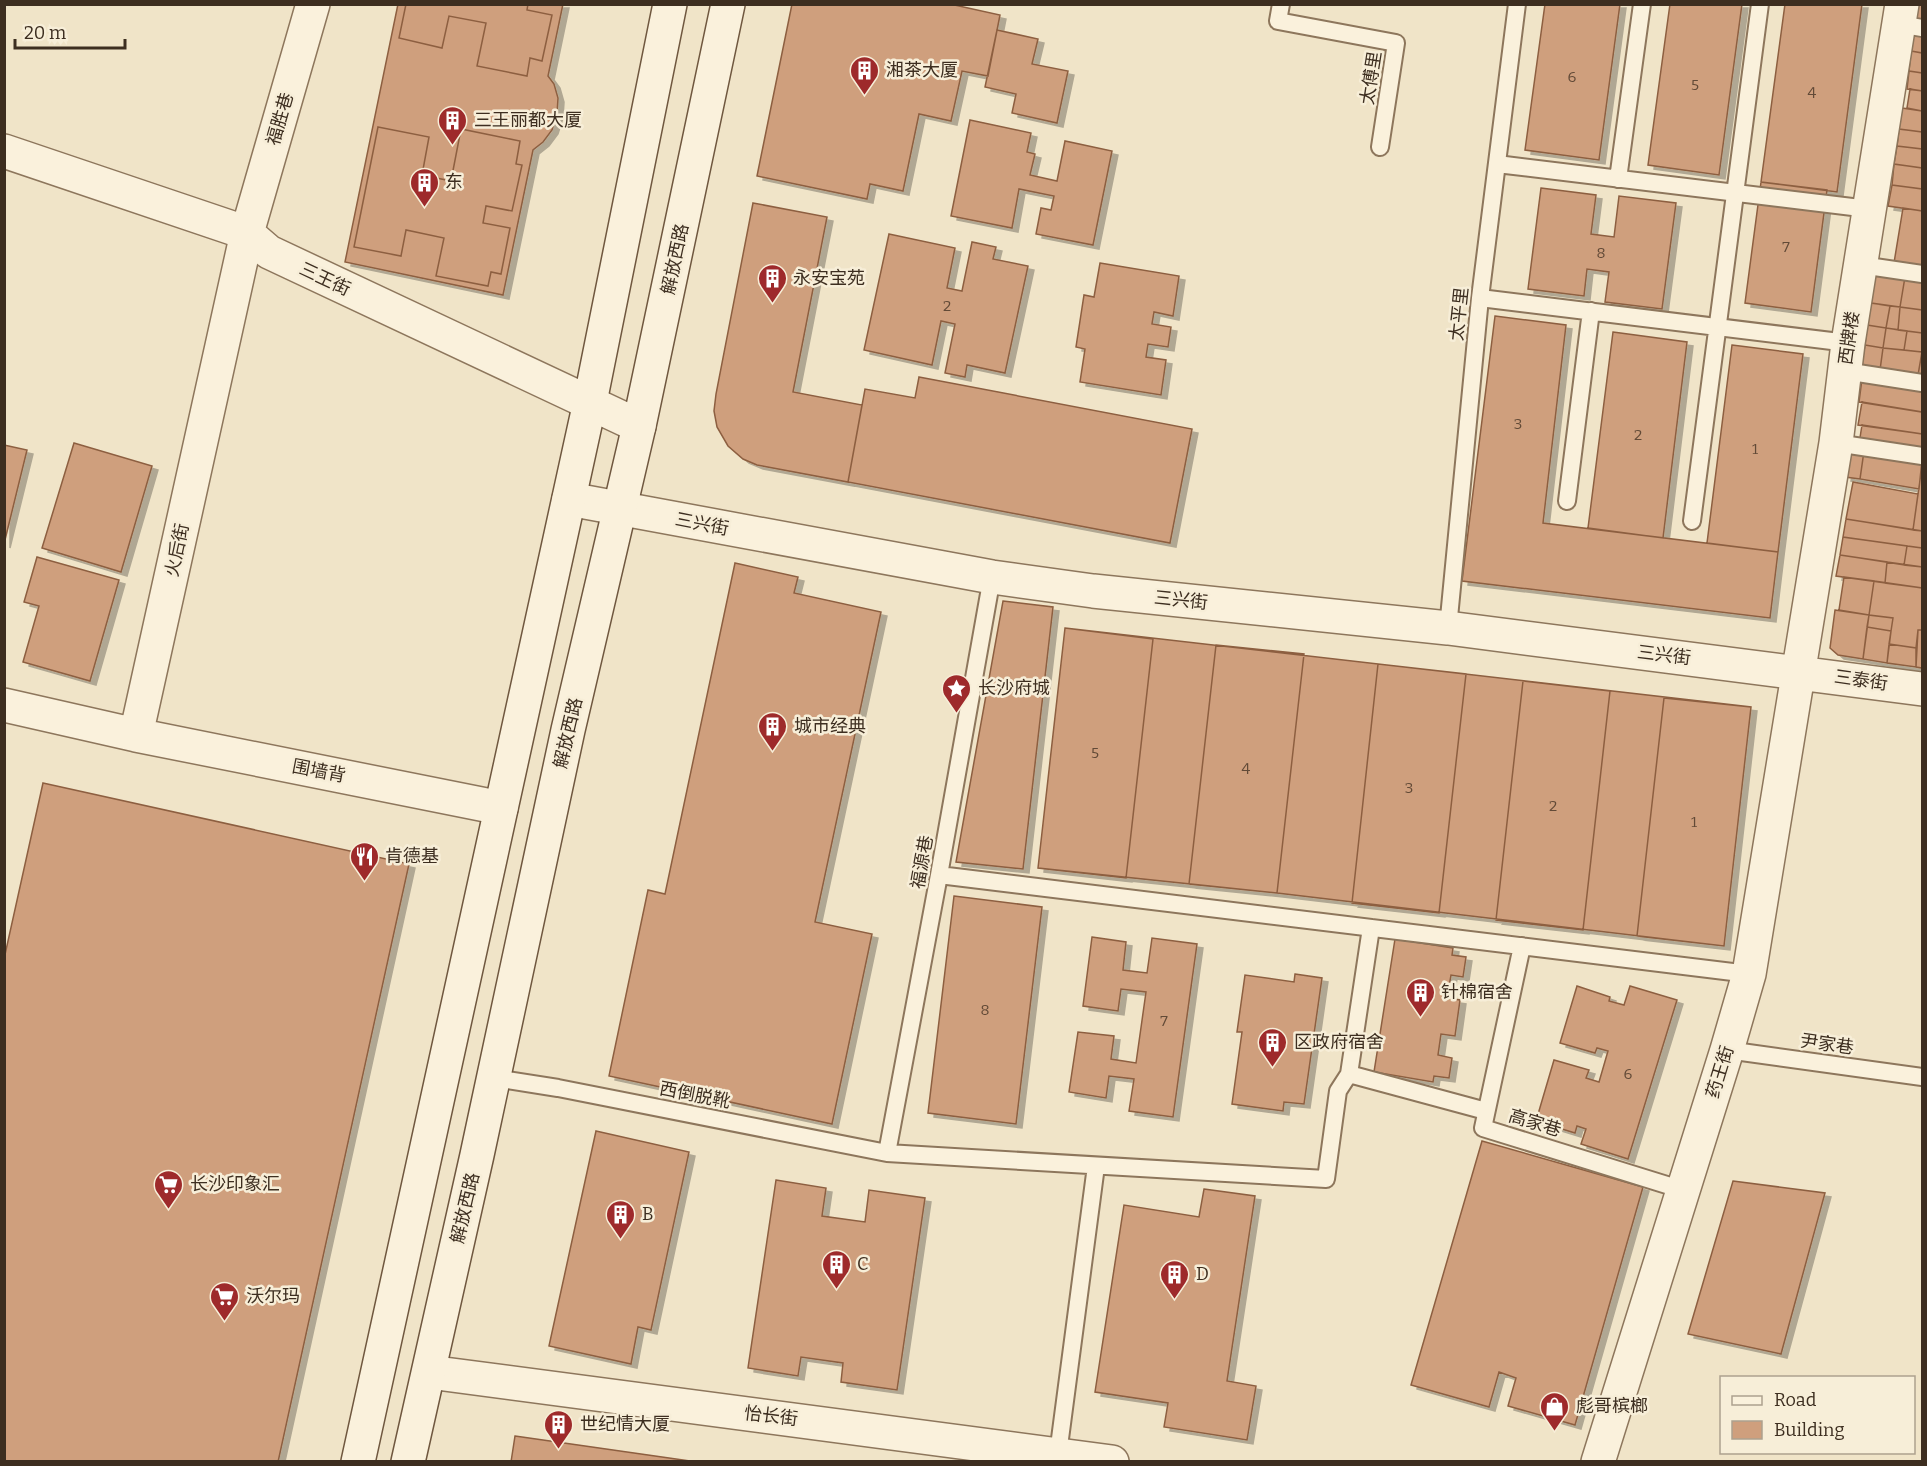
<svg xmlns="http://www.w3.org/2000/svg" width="1927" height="1466" font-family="Bitter,'Noto Sans SC',serif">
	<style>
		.building { fill: #cf9f7d; stroke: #8d5f41; stroke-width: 1.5; filter: url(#shadow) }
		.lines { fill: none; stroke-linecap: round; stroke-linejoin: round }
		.lane-casing { stroke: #8d765c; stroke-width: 20 }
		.street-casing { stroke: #8d765c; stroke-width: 36 }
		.secondary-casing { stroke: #6f573f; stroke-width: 36 }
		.lane { stroke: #faf1dc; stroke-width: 16 }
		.street { stroke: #faf1dc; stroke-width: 33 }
		.secondary { stroke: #faf1dc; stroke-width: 33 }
		.labels { text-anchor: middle; stroke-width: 5; stroke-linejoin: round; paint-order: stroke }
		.number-label { font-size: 15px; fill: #624a37 }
		.poi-label { font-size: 18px; fill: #3d2e20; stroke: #f7eed8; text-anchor: start }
		.street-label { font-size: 18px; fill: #3d2e20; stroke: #f7eed8 }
	</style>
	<defs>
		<filter id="shadow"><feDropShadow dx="6" dy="4" stdDeviation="0" flood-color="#0004"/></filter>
	</defs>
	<rect width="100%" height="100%" fill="#f0e4c8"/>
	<path class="building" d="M398,4H563L548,76L554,84L558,98L557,114L552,130L543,142L533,150L503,295L345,262Z
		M406,4H528L527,10L552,15L542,61L530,58L527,76L477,66L486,23L449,16L442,48L399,38Z
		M792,4H950L1000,15L988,76L962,71L951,121L919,114L903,191L870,184L867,199L757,176Z
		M1545,4H1620L1599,160L1525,150Z
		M1670,4H1742L1719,175L1648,165Z
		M1785,4H1862L1837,192L1761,182Z
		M1913,4H1922V21L1910,18Z
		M1916,20L1922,21V53L1911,51Z
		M997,30L1038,39L1032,64L1068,71L1057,123L1012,113L1016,94L985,87Z
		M1911,51L1922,53V73L1909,71Z
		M1909,71L1922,73V91L1907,89Z
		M1910,89L1922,91V111L1907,108Z
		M1902,108L1922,111V132L1899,129Z
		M970,120L1031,133L1027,152L1035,154L1030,175L1057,181L1065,141L1112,151L1093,245L1036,234L1041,208L1051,210L1054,196L1019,189L1012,228L951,216Z
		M378,127L429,137L422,175L451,181L461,129L520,141L516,164L522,165L512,211L486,206L483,223L510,228L501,274L491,272L488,286L436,276L444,238L406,230L401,256L354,247Z
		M1899,129L1922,132V149L1897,146Z
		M1897,146L1922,149V168L1894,164Z
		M1894,164L1922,168V189L1892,185Z
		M1761,182L1827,190L1811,312L1745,303Z
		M1892,185L1922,189V211L1888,206Z
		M1541,188L1596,195L1591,234L1614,237L1619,196L1676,203L1662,309L1605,302L1609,272L1587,269L1584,296L1528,289Z
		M753,203L827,217L793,392L862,405L848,482L757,465L743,459L728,446L717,427L714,411L716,394Z
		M1903,208L1922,211V279L1892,275Z
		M889,234L955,248L947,288L962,291L972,242L996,247L993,259L1028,266L1005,373L967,365L965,377L945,373L955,324L941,321L932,365L864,350Z
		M1100,263L1179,276L1173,316L1154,312L1152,324L1171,327L1168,347L1148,344L1146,357L1166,360L1161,395L1080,382L1085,349L1076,347L1084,295L1094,297Z
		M1875,273L1905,277L1900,307L1871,303Z
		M1905,277L1922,279V310L1900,307Z
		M1871,303L1890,306L1886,328L1867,325Z
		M1890,306L1900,307L1898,330L1886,328Z
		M1900,307L1922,310V333L1898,330Z
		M1495,316L1566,325L1543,523L1778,552L1770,618L1462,581Z
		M1867,325L1886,328L1883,348L1865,345Z
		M1886,328L1907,331L1904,350L1883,348Z
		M1907,331L1922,333V352L1904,350Z
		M1613,332L1687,342L1663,538L1588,528Z
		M1732,345L1803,354L1778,552L1707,543Z
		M1865,345L1883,348L1880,370L1861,368Z
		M1883,348L1922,352L1918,375L1880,370Z
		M1922,352V376L1918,375Z
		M919,377L1192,429L1170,543L848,482L865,389L915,398Z
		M1862,379L1922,388V412L1859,402Z
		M1862,402L1922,412V434L1858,425Z
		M1862,425L1922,434V453L1859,444Z
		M74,443L152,466L121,572L42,548Z
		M4,445L27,450L4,544Z
		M1850,448L1864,451L1860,479L1845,477Z
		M1864,451L1922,460L1919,489L1860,479Z
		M1922,466V531L1913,530Z
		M1853,482L1918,494L1913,530L1846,519Z
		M1846,519L1922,531V548L1843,537Z
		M1843,537L1907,546L1904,565L1840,555Z
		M1907,546L1922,548V567L1904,565Z
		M1840,555L1887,562L1885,583L1836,576Z
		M37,557L119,580L90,681L23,662L39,606L24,602Z
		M1887,562L1922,567V588L1885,583Z
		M735,563L798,577L794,593L881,612L815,922L872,934L832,1124L609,1076L648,890L665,894Z
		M1844,577L1874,581L1869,615L1839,610Z
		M1874,581L1922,588V630H1918L1916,648L1889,644L1893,618L1869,615Z
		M1003,601L1053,607L1023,869L956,862Z
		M1835,610L1869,615L1863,659L1838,655L1830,648Z
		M1869,615L1893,618L1891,631L1867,627Z
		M1867,627L1891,631L1887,663L1863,659Z
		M1065,628L1153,639L1126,878L1038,868Z
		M1065,628L1751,707L1724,946L1277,893L1038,868Z
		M1918,630H1922V668L1916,667Z
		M1889,644L1916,648V667L1887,663Z
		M1216,645L1304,654L1277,893L1189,884Z
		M1378,664L1466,674L1439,913L1352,903Z
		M1523,681L1610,691L1583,930L1496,920Z
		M1664,698L1751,707L1724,946L1637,936Z
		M43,783L409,864L278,1462H4V959Z
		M954,896L1042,907L1016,1124L928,1113Z
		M1092,937L1126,942L1123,970L1147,973L1152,938L1197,944L1173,1117L1129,1111L1134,1079L1109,1076L1106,1098L1069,1092L1078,1032L1114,1036L1111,1059L1136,1063L1146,992L1121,989L1118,1011L1083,1006Z
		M1395,939L1453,948L1452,955L1466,957L1463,977L1451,975L1447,998L1460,1000L1455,1036L1441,1034L1438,1055L1452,1058L1449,1078L1434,1076L1433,1082L1374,1072Z
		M1295,974L1322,978L1304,1104L1284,1102L1283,1111L1232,1104L1242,1032H1237L1245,975L1294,982Z
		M1577,986L1610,997L1609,1001L1624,1005L1630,986L1677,1000L1628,1159L1581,1144L1586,1129L1577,1126L1575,1133L1536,1121L1554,1060L1589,1070L1586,1078L1599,1082L1608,1051L1597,1048L1595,1053L1560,1043Z
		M596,1131L689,1152L651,1330L638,1327L631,1364L549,1346Z
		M1482,1141L1643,1187L1575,1425L1508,1406L1516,1378L1499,1372L1489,1407L1411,1385Z
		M776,1180L826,1188L822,1216L865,1222L869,1190L925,1198L897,1390L841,1382L843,1363L801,1357L798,1376L748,1368Z
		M1733,1181L1825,1193L1781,1354L1688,1334Z
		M1204,1189L1255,1196L1227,1381L1256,1386L1247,1440L1164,1427L1168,1403L1095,1392L1124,1205L1199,1217Z
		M515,1436L697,1462H511Z"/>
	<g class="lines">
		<defs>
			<path id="lane" d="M1281,4L1278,21L1396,43L1380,147
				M1899,24L1922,28
				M1497,164L1869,209
				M1618,179L1642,4
				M1861,265L1922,274
				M1480,298L1848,343
				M1845,371L1922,383
				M1836,443L1922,456
				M1567,501L1591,311
				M1692,521L1760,4
				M1448,628L1480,298L1517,4
				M939,875L1749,974
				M1371,928L1349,1074L1486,1111
				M1522,946L1483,1128L1683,1190
				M1727,1050L1922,1077
				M494,1078L558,1088L887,1153L1326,1179L1338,1091L1349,1074
				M887,1153L939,875L992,577
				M1058,1454L1096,1166"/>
			<path id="street" d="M4,151L247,233L269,252L639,426
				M569,499L992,577L1093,591L1448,628L1922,689
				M4,705L136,735L247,233L313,4
				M136,735L501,808
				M429,1372L1112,1462
				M1598,1462L1727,1050L1749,974L1836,443L1848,343L1902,4"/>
			<path id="secondary" d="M358,1462L590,402L670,4
				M408,1462L477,1155L568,730L639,426L728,4"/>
		</defs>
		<use href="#lane" class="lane-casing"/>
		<use href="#street" class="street-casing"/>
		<use href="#secondary" class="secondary-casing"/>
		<use href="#lane" class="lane"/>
		<use href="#street" class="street"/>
		<use href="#secondary" class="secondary"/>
	</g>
	<defs>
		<symbol id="building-pin" viewBox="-11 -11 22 30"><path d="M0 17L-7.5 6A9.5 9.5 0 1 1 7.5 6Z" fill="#9e2a2b" stroke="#f7eed8"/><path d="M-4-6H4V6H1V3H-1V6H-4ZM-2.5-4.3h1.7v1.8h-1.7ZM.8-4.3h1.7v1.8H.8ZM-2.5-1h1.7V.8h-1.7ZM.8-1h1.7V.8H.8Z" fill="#fff"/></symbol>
		<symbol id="sight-pin" viewBox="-11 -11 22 30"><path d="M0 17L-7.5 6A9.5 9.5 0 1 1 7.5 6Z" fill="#9e2a2b" stroke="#f7eed8"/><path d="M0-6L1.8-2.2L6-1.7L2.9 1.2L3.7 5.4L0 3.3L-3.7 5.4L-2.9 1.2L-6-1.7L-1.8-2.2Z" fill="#fff"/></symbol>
		<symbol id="restaurant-pin" viewBox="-11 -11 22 30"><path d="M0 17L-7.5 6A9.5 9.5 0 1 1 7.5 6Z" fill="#9e2a2b" stroke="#f7eed8"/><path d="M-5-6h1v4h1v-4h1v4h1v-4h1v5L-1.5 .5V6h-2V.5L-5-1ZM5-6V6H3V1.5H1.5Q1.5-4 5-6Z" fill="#fff"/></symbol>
		<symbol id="supermarket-pin" viewBox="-11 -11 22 30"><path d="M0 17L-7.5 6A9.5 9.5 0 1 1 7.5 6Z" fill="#9e2a2b" stroke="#f7eed8"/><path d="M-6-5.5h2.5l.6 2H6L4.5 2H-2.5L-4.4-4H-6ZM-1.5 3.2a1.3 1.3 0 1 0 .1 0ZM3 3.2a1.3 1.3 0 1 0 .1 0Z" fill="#fff"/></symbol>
		<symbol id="shop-pin" viewBox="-11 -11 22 30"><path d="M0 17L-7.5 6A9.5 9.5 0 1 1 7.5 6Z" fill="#9e2a2b" stroke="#f7eed8"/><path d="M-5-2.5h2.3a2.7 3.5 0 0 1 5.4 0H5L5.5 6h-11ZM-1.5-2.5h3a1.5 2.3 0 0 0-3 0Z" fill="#fff"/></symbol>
	</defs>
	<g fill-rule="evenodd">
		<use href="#building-pin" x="848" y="54" width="33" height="45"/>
		<use href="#building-pin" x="436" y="104" width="33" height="45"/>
		<use href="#building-pin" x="408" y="166" width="33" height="45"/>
		<use href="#building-pin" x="756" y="262" width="33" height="45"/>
		<use href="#sight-pin" x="940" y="672" width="33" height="45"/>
		<use href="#building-pin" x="756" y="710" width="33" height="45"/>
		<use href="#restaurant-pin" x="348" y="840" width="33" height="45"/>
		<use href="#building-pin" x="1404" y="976" width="33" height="45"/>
		<use href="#building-pin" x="1256" y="1026" width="33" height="45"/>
		<use href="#supermarket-pin" x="152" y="1168" width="33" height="45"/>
		<use href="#building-pin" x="604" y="1198" width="33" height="45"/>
		<use href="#building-pin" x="820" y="1248" width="33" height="45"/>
		<use href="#building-pin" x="1158" y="1258" width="33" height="45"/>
		<use href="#supermarket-pin" x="208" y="1280" width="33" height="45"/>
		<use href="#shop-pin" x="1538" y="1390" width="33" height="45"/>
		<use href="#building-pin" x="542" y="1408" width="33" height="45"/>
	</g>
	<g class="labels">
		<g class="number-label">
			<text x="1572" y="82">6</text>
			<text x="1695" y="90">5</text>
			<text x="1812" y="98">4</text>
			<text x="1786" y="252">7</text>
			<text x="1601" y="258">8</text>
			<text x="947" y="311">2</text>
			<text x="1518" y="429">3</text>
			<text x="1638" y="440">2</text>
			<text x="1755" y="454">1</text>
			<text x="1095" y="758">5</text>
			<text x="1246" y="774">4</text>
			<text x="1409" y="793">3</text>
			<text x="1553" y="811">2</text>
			<text x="1694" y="827">1</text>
			<text x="985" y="1015">8</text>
			<text x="1164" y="1026">7</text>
			<text x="1628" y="1079">6</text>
		</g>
		<g class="poi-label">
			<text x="886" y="76">湘茶大厦</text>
			<text x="474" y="126">三王丽都大厦</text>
			<text x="445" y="188">东</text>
			<text x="793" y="284">永安宝苑</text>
			<text x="978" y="694">长沙府城</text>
			<text x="794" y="732">城市经典</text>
			<text x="385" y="862">肯德基</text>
			<text x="1441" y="998">针棉宿舍</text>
			<text x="1294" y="1048">区政府宿舍</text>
			<text x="190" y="1190">长沙印象汇</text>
			<text x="642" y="1220">B</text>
			<text x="857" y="1270">C</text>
			<text x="1196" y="1280">D</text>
			<text x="246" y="1302">沃尔玛</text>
			<text x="1576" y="1412">彪哥槟榔</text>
			<text x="580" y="1430">世纪情大厦</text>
		</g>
		<g class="street-label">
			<text transform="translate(1371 78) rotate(-81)" y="6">太傅里</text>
			<text transform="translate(280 119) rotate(-74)" y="6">福胜巷</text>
			<text transform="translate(675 259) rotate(-78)" y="6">解放西路</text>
			<text transform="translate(325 279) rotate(25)" y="6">三王街</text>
			<text transform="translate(1459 314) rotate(-84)" y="6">太平里</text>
			<text transform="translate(1849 338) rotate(-82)" y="6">西牌楼</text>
			<text transform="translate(702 524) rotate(11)" y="6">三兴街</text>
			<text transform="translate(177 550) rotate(-78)" y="6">火后街</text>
			<text transform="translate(1181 600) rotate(6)" y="6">三兴街</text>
			<text transform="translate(1664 655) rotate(7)" y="6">三兴街</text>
			<text transform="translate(1861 680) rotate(8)" y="6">三泰街</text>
			<text transform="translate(568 733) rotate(-77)" y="6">解放西路</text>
			<text transform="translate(319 771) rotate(11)" y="6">围墙背</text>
			<text transform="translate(922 862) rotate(-80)" y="6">福源巷</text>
			<text transform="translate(1827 1044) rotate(8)" y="6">尹家巷</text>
			<text transform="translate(1720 1072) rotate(-73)" y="6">药王街</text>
			<text transform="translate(695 1095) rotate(11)" y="6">西倒脱靴</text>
			<text transform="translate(1535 1123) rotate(17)" y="6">高家巷</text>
			<text transform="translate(465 1208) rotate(-77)" y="6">解放西路</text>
			<text transform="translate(771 1416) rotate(7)" y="6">怡长街</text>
		</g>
	</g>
	<rect width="1927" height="1466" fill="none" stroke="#3d2e20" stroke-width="12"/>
	<rect x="1720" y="1376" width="195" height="78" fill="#f7eed8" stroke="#ada18e" stroke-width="1.5"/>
	<rect x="1732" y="1396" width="30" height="9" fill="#faf1dc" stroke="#ada18e" stroke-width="1.5"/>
	<text x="1774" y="1406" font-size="18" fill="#3d2e20">Road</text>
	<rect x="1732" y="1421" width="30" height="18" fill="#cf9f7d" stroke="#ada18e" stroke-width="1.5"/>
	<text x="1774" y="1436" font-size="18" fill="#3d2e20">Building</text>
	<path d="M15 39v9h110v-9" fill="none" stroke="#3d2e20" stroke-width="3"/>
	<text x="24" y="39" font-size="18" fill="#3d2e20" stroke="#f7eed8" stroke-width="4.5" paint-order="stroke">20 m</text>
</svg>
